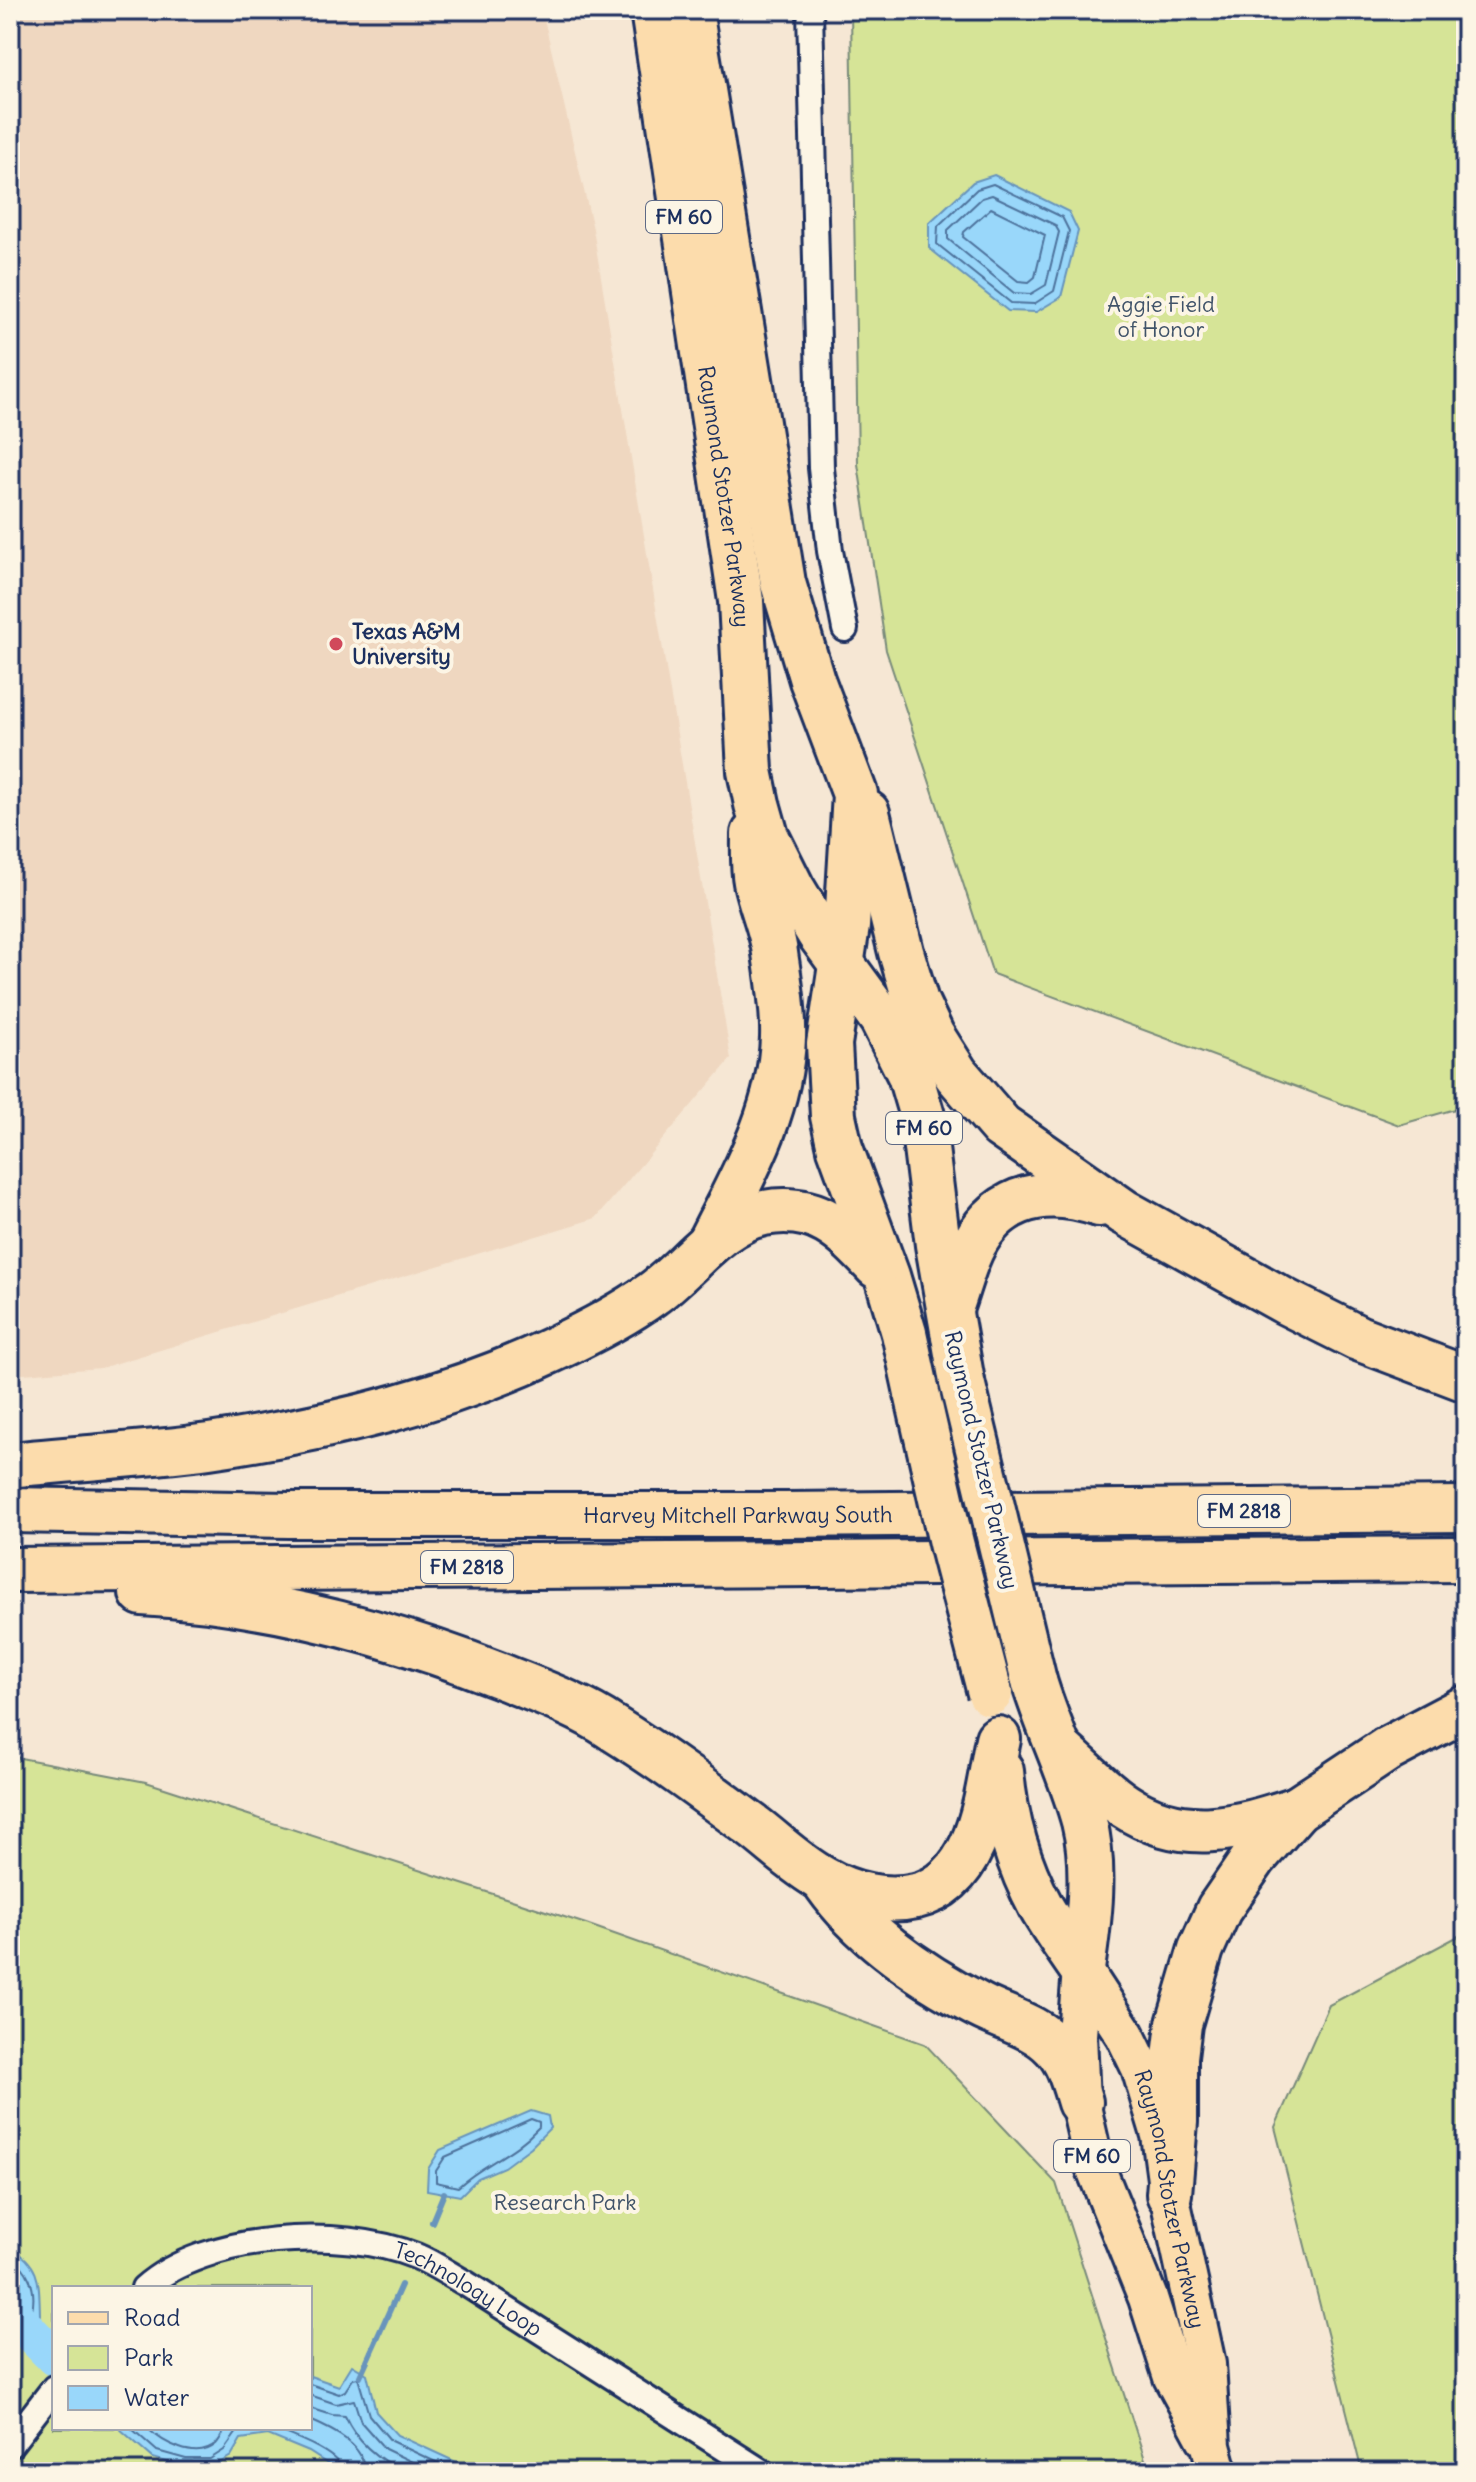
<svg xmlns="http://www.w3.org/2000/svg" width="1476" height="2482" font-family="Delius,sans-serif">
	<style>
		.built { fill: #efd7c0 }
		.green { fill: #d6e497; stroke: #788a7a; stroke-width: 2; fill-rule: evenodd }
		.water { fill: #99d7fa; stroke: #6794bc; stroke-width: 2 }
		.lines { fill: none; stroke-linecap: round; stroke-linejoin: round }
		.shore { stroke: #4d729c; stroke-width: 2 }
		.stream { stroke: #6794bc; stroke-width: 6 }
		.river { stroke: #99d7fa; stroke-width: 38 }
		.street-casing { stroke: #1b2f5e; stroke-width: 30 }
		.primary-casing { stroke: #1b2f5e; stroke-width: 44 }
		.highway-casing { stroke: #1b2f5e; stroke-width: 50 }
		.street { stroke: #fcf5e5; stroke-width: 24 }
		.primary { stroke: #fcdcac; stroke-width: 38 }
		.highway { stroke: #fcdcac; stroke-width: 44 }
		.highway-bridge-casing { stroke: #1b2f5e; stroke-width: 50; stroke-linecap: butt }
		.highway-bridge { stroke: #fcdcac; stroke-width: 44 }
		.poi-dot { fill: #d1495b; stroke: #fcf5e5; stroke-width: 3 }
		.labels { text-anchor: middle; stroke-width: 8; stroke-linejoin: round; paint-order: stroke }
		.shield { fill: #fcf5e5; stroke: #5e6a86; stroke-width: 2 }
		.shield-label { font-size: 20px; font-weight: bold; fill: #1b2f5e }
		.park-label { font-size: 22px; fill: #405369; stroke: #fcf5e5 }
		.street-label { font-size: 22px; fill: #1b2f5e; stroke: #fcf5e5 }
		.poi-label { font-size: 22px; font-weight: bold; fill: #1b2f5e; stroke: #fcf5e5; text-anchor: start }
	</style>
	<rect width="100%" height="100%" fill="#f6e7d4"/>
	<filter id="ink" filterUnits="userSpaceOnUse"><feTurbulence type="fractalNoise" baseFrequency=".0125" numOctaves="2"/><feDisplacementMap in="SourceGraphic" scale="16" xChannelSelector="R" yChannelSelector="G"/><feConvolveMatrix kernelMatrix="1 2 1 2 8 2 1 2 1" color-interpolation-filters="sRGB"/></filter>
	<g filter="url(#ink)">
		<path class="built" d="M10,10H542L593,229L731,1059L596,1218L101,1368L10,1375Z"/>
		<path class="green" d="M851,10H1466V1106L1399,1125L993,974L886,650L858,464Z
			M10,1756L146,1782L586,1924L925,2044L1056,2183L1149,2472H10ZM54,2288H310V2428H54Z
			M1466,1932V2472H1362L1275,2127L1329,2005Z"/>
		<path class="water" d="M994,175L1069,212L1078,231L1061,297L1036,312L1008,311L929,248V223L973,182Z
			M531,2111L548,2116L550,2128L531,2147L504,2167L478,2178L460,2196L427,2190L428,2169L440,2150Z
			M10,2247C41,2265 39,2282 40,2315L22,2336L10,2334Z
			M352,2365L367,2374L376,2412L397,2435L478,2472H340L309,2452L268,2435L241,2439L231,2456L211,2468L184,2467L153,2458L119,2428H184L196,2432L216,2428H310V2376L339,2386Z"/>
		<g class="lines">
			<path class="shore" d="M993,184L1062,217L1069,231L1054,291L1034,304L1011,303L937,244L938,226L977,189Z
				M992,195L1055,225L1059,232L1046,285L1031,294L1014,293L948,239V230L982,198Z
				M991,208L1045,235L1035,277L1029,282L1018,281L963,237L964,232Z
				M531,2119L539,2122V2127C513,2155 484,2163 458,2187L436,2182V2171L445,2157Z
				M10,2257C28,2267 37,2289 32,2310C30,2316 24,2322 20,2326L10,2327
				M310,2384L339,2394L345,2391L353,2379L358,2378L369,2415L391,2441L457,2472
				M310,2395L336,2404L354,2400L361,2422L385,2449L433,2472
				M310,2408L332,2415L345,2416C357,2443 378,2460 405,2472
				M310,2420C333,2430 364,2444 365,2472
				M131,2428L157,2451L186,2459H210L224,2450L237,2432L262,2428
				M147,2428C162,2442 196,2462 216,2444C220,2440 223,2433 226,2428
				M272,2428C289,2435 340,2452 343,2472"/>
			<path class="stream" d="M432,2222L444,2193
				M360,2376L401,2285"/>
			<path class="river" d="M10,2312L54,2357"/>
			<defs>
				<g id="street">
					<path d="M810,10L821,468L830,551L845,629"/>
					<path id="s1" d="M144,2288C206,2233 341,2226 416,2256C433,2263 449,2274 465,2283L762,2472"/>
					<path d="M10,2445L54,2388"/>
				</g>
				<g id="primary">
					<path id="s2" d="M1082,1969L1125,2035L1141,2068L1161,2135L1169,2194L1206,2364L1211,2446L1218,2472"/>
					<path d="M1082,1969L1077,2035L1080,2102L1094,2164L1148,2298L1173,2377L1206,2438"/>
				</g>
				<g id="highway">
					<path id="s3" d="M653,10L741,601L750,771L757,804L766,836L792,888L819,933L882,1019L910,1075L922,1116L938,1245L962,1382"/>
					<path d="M690,10L783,583L812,680L855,794L847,926L829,1044L833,1116L840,1148L887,1276L904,1333L917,1393"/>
					<path d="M867,813L901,952L916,1002L932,1036L956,1074L1001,1126L1124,1212L1286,1302L1358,1338L1466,1379"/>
					<path d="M709,1243C742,1177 780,1114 783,1038C784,1010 779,981 775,953C772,929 761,906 756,882C753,867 754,850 754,834"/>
					<path d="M950,1309C958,1288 963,1264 974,1244C1001,1193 1049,1187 1099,1204"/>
					<path d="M10,1465C76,1458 143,1455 209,1446C326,1429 445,1401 552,1350C586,1334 622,1316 652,1294C688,1269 718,1222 764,1213C817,1203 843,1230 877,1266"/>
					<path id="s4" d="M10,1510L289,1515H784L1466,1509"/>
					<path d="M10,1570L1466,1559"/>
					<path d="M142,1593C266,1600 386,1631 501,1676C538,1691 578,1705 611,1727C661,1758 708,1793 755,1828C777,1845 799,1866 823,1879C851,1895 885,1903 916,1896C982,1881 987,1791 998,1739"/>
					<path d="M1034,1681C1048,1728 1071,1773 1084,1821C1096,1869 1089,1921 1082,1969"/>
					<path d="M1060,1750C1081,1768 1102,1791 1125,1806C1183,1844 1237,1829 1297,1809"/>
					<path d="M1001,1771C1005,1818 1018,1865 1041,1907C1053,1928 1068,1949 1082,1969"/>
					<path d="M827,1885C864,1937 924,1977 980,2006C1005,2019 1036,2026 1055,2047C1069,2062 1074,2083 1080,2102"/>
					<path d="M1169,2194L1175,2122V2057L1179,2024L1201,1949L1219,1909L1254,1858L1297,1809L1386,1750L1466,1708"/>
				</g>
			</defs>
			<use href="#street" class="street-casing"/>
			<use href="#primary" class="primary-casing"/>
			<use href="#highway" class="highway-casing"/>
			<use href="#street" class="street"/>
			<use href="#primary" class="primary"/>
			<use href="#highway" class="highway"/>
			<defs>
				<path id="highway-bridge" d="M962,1382L1034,1681
					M917,1393L951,1543L990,1693"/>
			</defs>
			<use href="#highway-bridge" class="highway-bridge-casing"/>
			<use href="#highway-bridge" class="highway-bridge"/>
		</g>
	</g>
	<circle class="poi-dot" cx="336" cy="644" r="8"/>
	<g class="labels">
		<g class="shield">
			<rect x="646" y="201" width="76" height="32" rx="6"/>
			<rect x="886" y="1112" width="76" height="32" rx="6"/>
			<rect x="1198" y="1495" width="92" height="32" rx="6"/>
			<rect x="421" y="1551" width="92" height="32" rx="6"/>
			<rect x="1054" y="2140" width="76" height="32" rx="6"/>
		</g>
		<g class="shield-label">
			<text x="684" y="224">FM 60</text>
			<text x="924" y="1135">FM 60</text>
			<text x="1244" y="1518">FM 2818</text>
			<text x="467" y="1574">FM 2818</text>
			<text x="1092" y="2163">FM 60</text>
		</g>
		<g class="park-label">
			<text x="1161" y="312">Aggie Field<tspan x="1161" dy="25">of Honor</tspan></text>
			<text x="565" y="2210">Research Park</text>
		</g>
		<g class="street-label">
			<text dy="8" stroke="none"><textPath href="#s3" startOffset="492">Raymond Stotzer Parkway</textPath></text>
			<text transform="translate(982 1460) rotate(77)" y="8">Raymond Stotzer Parkway</text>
			<text dy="8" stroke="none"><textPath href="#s4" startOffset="728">Harvey Mitchell Parkway South</textPath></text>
			<text dy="8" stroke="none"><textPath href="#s2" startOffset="250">Raymond Stotzer Parkway</textPath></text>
			<text dy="8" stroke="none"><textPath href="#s1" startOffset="346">Technology Loop</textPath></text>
		</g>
		<g class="poi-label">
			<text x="352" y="639">Texas A&amp;M<tspan x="352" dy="25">University</tspan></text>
		</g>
	</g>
	<rect width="1476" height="2482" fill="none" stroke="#fcf5e5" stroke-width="40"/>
	<rect x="20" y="20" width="1436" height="2442" fill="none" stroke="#1b2f5e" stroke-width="3" filter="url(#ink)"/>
	<rect x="52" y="2286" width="260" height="144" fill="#fcf5e5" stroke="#a2a6af" stroke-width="2"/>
	<rect x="68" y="2312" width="40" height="12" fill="#fcdcac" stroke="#a2a6af" stroke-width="2"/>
	<text x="124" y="2326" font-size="24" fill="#1b2f5e">Road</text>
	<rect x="68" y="2346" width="40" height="24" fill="#d6e497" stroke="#a2a6af" stroke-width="2"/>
	<text x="124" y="2366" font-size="24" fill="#1b2f5e">Park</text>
	<rect x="68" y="2386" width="40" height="24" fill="#99d7fa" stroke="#a2a6af" stroke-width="2"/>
	<text x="124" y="2406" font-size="24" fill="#1b2f5e">Water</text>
</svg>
